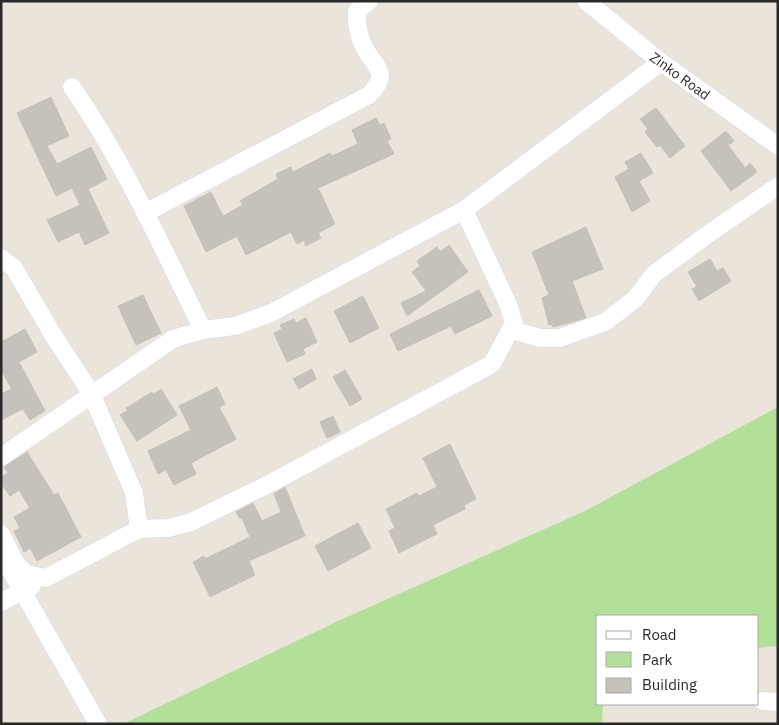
<svg xmlns="http://www.w3.org/2000/svg" width="779" height="725" font-family="'IBM Plex Sans',sans-serif">
	<style>
		.green { fill: #b2e099 }
		.building { fill: #c6c1bb; stroke: #c6c0b5 }
		.lines { fill: none; stroke-linecap: round; stroke-linejoin: round }
		.minor-casing { stroke: #d1d4e2; stroke-width: 19 }
		.minor { stroke: #fff; stroke-width: 18 }
		.labels { text-anchor: middle; stroke-width: 4.5; stroke-linejoin: round; paint-order: stroke }
		.street-label { font-size: 14px; fill: #292929; stroke: #fff }
	</style>
	<rect width="100%" height="100%" fill="#ebe4db"/>
	<path class="green" d="M778,407V646L758,648V616H598V704H603L602,724H123L338,621L585,511Z"/>
	<path class="building" d="M51,97L69,136L47,146L57,164L91,147L107,179L88,189L109,233L85,245L79,232L58,242L47,220L80,205L72,188L56,196L17,113Z
		M656,108L685,146L670,158L660,145L657,147L645,132L648,129L640,119Z
		M376,118L380,125L384,123L391,139L387,141L394,154L318,188L335,224L318,233L321,238L306,246L304,240L297,244L291,232L246,255L237,236L206,252L184,206L211,192L223,216L243,205L240,201L278,179L276,174L291,167L293,172L330,153L332,156L358,144L352,130Z
		M726,131L734,141L728,145L745,168L750,163L757,172L731,191L701,151Z
		M641,153L653,173L639,181L650,201L632,212L615,177L629,169L625,162Z
		M586,227L603,269L572,281L586,318L553,327L552,324L549,325L542,298L549,295L532,252Z
		M449,245L468,272L407,316L401,303L426,291L412,272L420,266L417,261L437,247L440,252Z
		M710,259L717,271L723,268L731,281L699,301L692,289L697,287L688,272Z
		M479,290L492,316L455,334L451,326L398,351L390,334Z
		M143,295L161,333L136,345L118,306Z
		M363,296L379,328L350,343L334,311Z
		M306,318L317,342L303,349L305,354L287,362L274,333L282,329L280,325L294,319L296,323Z
		M25,329L37,352L19,362L45,411L30,420L23,409L1,420V394L12,389L1,370V342Z
		M312,369L316,379L299,389L293,379Z
		M345,370L362,399L350,406L333,377Z
		M217,387L225,404L219,407L236,439L191,463L196,474L174,485L166,470L158,474L148,451L191,430L179,406Z
		M161,389L177,415L137,441L120,415L128,410L126,408L152,392L154,394Z
		M333,416L340,432L327,438L320,422Z
		M450,444L476,499L464,505L465,509L433,525L437,534L399,553L389,531L395,528L386,509L417,493L419,496L437,487L423,458Z
		M27,452L54,495L58,493L81,537L37,561L30,548L24,552L14,531L20,528L14,517L30,508L19,490L10,496L1,483V477L8,473L4,467Z
		M285,487L305,536L249,561L255,575L210,597L193,562L204,556L205,559L250,537L242,518L240,519L236,512L253,503L262,521L281,512L274,494Z
		M358,523L371,548L328,571L315,546Z"/>
	<g class="lines">
		<defs>
			<path id="minor" d="M586,1L661,62L778,146
				M72,87C124,162 162,247 203,330
				M145,213L369,95C390,74 377,69 365,49C359,38 356,23 357,11L369,1
				M1,258L14,268L53,335L91,393L134,493L139,529
				M512,330L540,338H560L605,322L635,299L654,274L711,232L778,186
				M1,457L173,339L203,330L235,326L271,313L464,210L661,62
				M1,534L15,562L26,574L46,578L139,529L168,528L191,522L271,483L492,364L514,323L508,304L464,210
				M7,564L98,724
				M1,602L32,586
				M763,701L778,702"/>
		</defs>
		<use href="#minor" class="minor-casing"/>
		<use href="#minor" class="minor"/>
	</g>
	<g class="labels">
		<g class="street-label">
			<text transform="translate(680 76) rotate(36)" y="5">Zinko Road</text>
		</g>
	</g>
	<rect width="779" height="725" fill="none" stroke="#292929" stroke-width="5"/>
	<rect x="596" y="615" width="162" height="90" fill="#ffffff" stroke="#a9a9a9"/>
	<rect x="606" y="631" width="25" height="8" fill="#ffffff" stroke="#a9a9a9"/>
	<text x="642" y="640" font-size="15" fill="#292929">Road</text>
	<rect x="606" y="652" width="25" height="15" fill="#b2e099" stroke="#a9a9a9"/>
	<text x="642" y="665" font-size="15" fill="#292929">Park</text>
	<rect x="606" y="678" width="25" height="15" fill="#c6c1bb" stroke="#a9a9a9"/>
	<text x="642" y="690" font-size="15" fill="#292929">Building</text>
</svg>
